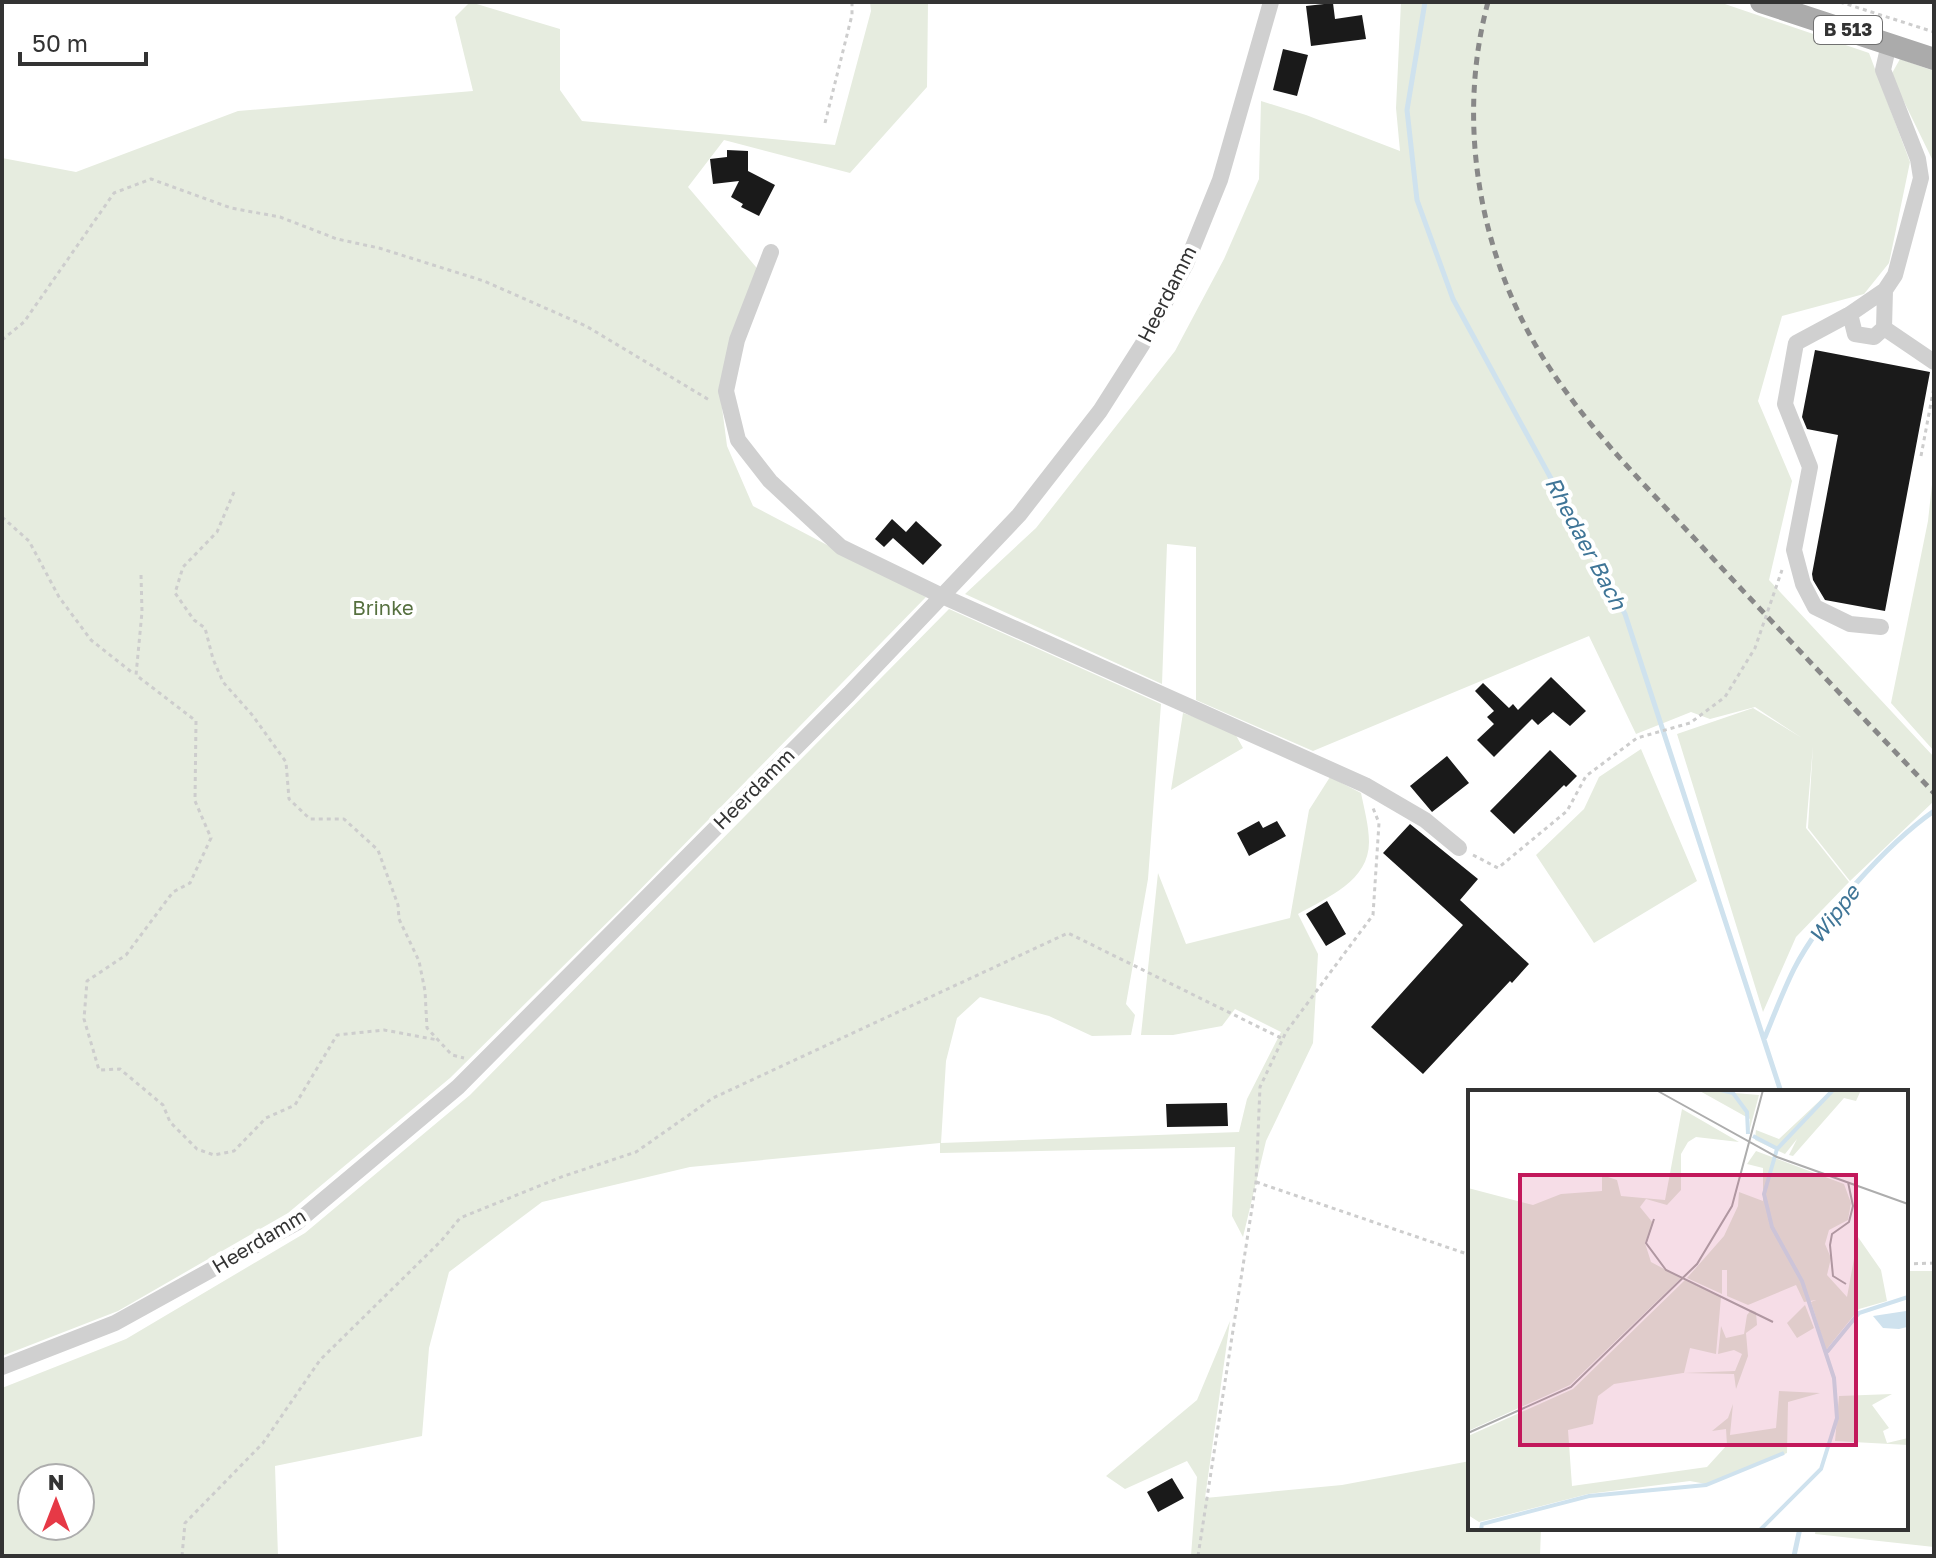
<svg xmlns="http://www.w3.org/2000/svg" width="1936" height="1558" font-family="'Golos Text',sans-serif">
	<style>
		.green { fill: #e6ecdf; fill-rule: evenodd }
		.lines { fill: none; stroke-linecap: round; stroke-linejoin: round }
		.stream { stroke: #cfe2ee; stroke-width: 5 }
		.building { fill: #1a1a1a }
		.path { stroke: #cdcdcd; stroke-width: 3; stroke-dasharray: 4 4; stroke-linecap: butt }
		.minor { stroke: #d0d0d0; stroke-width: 16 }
		.major { stroke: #ababab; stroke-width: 22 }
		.rail { stroke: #888; stroke-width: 5; stroke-dasharray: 8 6; stroke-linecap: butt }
		.labels { text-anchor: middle; stroke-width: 8; stroke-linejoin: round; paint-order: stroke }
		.shield { fill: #fff; stroke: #707070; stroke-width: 2 }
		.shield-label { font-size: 18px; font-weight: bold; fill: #333 }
		.street-label { font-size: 20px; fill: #333; stroke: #fff }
		.park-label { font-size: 20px; fill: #56703f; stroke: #fff }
		.water-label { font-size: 22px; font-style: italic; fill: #3f7597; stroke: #fff }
		.inset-river { fill: none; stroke: #cfe2ee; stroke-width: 4 }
		.inset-road { fill: none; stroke: #adadad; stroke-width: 2 }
		.view { fill: #c2185b; fill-opacity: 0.15; stroke: #c2185b; stroke-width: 4 }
		.inset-edge { fill: none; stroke: #333; stroke-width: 4 }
	</style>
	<rect width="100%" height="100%" fill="#fff"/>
	<path class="green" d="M470,2L560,29V90L582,121L835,145L871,11L870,2H928L927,87L850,173L724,140L688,187L767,280L720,392L727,446L753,506L926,597L627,903L450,1078L288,1213L118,1311L2,1356V158L76,172L238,111L473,91L455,17Z
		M1401,2H1719L1869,53L1910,162L1889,263L1864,294L1782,316L1758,401L1792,481L1769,580L1934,757V801L1850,881L1808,828L1813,746L1806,828L1849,882L1796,937L1763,1012L1677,734L1753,708L1802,738L1755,707L1710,719L1691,712L1636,734L1589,636L1313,751L1196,700V547L1167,544L1162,684L965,594L1036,528L1175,351L1224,259L1259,179L1261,101L1306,115L1400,151L1396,108Z
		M1900,59L1934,71V151L1932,159L1891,75Z
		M1934,466V751L1891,703L1928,521Z
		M949,609L1161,704L1148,879L1126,1004L1135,1015L1131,1035L1092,1036L1049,1016L980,997L957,1018L946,1061L941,1143L1239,1132L1247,1099L1281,1032L1235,1009L1222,1026L1173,1035H1141L1158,873L1186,944L1290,918L1309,810L1330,777L1361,793C1364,808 1369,826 1369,842C1369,881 1328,897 1298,914L1318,954L1313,1043L1266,1141L1243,1237L1232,1216L1235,1147L940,1153V1143L690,1167L542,1202L449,1272L429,1348L422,1436L275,1466L278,1556H2V1388L126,1339L305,1233L470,1095ZM32,1478H80V1526H32Z
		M1183,713L1233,730L1243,748L1171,790Z
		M1641,749L1697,881L1594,943L1536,855L1584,809L1599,777Z
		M1906,1271H1934V1547L1815,1534L1816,1528H1906Z
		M1230,1321L1205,1498L1342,1485L1470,1461V1528H1541L1540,1556H1191L1197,1477L1187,1461L1125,1489L1106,1476L1197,1400Z"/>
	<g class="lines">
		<path class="stream" d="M1425,2L1407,110L1417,200L1453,299L1625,614L1781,1092
			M1765,1037C1774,1015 1783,991 1794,969C1820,918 1887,844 1934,811
			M1794,1556L1800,1528"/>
	</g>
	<path class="building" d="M1333,3L1335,19L1362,15L1366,39L1311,46L1306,6Z
		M1283,49L1308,55L1297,96L1273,90Z
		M727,150L748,151V171L775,185L759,216L741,207L743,204L731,197L739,181L713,184L710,159L727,157Z
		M1815,350L1930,372L1885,611L1825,600L1813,580L1812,574L1838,435L1807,429L1802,417Z
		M892,519L906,532L916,521L942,545L923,565L893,538L884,547L875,539Z
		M1551,677L1586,711L1570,726L1553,712L1538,725L1532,719L1494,757L1477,740L1494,724L1487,717L1494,711L1475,691L1483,683L1509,708L1513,704L1518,710Z
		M1550,750L1577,776L1566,787L1564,785L1514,834L1490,811Z
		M1447,756L1469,783L1432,812L1410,786Z
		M1259,821L1263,828L1277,821L1286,836L1249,856L1237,833Z
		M1410,824L1478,879L1460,900L1529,964L1512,983L1510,981L1423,1074L1371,1027L1463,925L1383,853Z
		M1327,901L1346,934L1326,946L1306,914Z
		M1227,1103L1228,1126L1167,1127L1166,1104Z
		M1172,1478L1184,1498L1158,1512L1147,1492Z"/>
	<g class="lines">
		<path class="path" d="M1840,2L1934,32
			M825,123L852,15V2
			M2,340L24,322L114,193L151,179L231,208L280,217L337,239L379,248L484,281L586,326L711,401
			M1921,456L1934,387
			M234,492L217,532L183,567L175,593L194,620L205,628L213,659L223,682L253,716L286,762L289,799L310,819H344L378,850L398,905L399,919L419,961L425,991L427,1028L452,1055L464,1058
			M2,517L29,541L59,597L91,640L134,674
			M141,575L142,612L136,675L196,721L195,801L211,838L190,883L173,892L126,955L87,981L84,1019L99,1070L120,1069L163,1105L170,1122L197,1149L214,1155L234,1151L266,1118L295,1105L337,1035L384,1030L438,1040
			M1473,855L1498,868L1567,811L1586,776L1637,738L1690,723L1725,697L1755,648L1782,570
			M1256,1182L1470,1255
			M1906,1264L1934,1263
			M182,1556L185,1523L263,1443L320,1360L441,1241L460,1218L564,1176L636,1152L713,1098L1068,933L1283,1039
			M1198,1556L1256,1182L1260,1087L1286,1032L1373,915L1379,823L1373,808"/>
		<path class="minor" d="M771,252L737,340L726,391L738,440L770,481L841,547L942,596L1365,785L1425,820L1459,848
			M1850,314L1855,334L1874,337L1884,328L1885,290
			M1884,328L1934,362
			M1881,627L1850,624L1815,607L1803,584L1794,550L1810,467L1785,404L1796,343L1850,314L1885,290L1895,275L1921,178L1918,159L1883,70L1889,44
			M2,1367L115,1323L296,1223L458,1087L849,694L1019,515L1100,411L1142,345L1186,264L1220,180L1271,2"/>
		<path class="major" d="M1761,2L1934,59"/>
		<path class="rail" d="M1488,2C1455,124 1480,262 1549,367C1593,435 1652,492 1706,551C1781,632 1858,712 1934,793"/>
	</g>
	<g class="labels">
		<rect class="shield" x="1814" y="16" width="68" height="28" rx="6"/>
		<g class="shield-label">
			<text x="1848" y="36">B 513</text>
		</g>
		<g class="street-label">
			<text transform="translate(1167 294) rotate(-63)" y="7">Heerdamm</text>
			<text transform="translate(754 789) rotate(-45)" y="7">Heerdamm</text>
			<text transform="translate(259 1241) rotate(-31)" y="7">Heerdamm</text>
		</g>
		<g class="park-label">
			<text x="383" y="615">Brinke</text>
		</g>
		<g class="water-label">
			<text transform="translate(1586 543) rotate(62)" y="8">Rhedaer Bach</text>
			<text transform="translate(1834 914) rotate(-52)" y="8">Wippe</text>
		</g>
	</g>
	<g transform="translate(1468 1090)">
		<rect width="440" height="440" fill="#fff"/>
		<path d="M230,0L291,5L281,42L282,29ZM363,0H393L388,11L376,8L325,66L321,65L329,49L317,64L287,50L289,28L288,40L311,49ZM214,19L271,52L228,47L220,52L213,64V100L199,115L178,109L172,117L185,133L177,153L183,172L213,188L102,295L0,341V98L65,115L93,104L134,101V85L149,90L153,106L197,110ZM288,61L376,94L383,113L380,130L361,140L357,154L363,168L359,185L379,207L390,147L413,180L419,211L391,219L358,260L343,212L348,210L336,212L328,195L280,215L259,206V180H254V204L219,188L256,146L270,116L271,102L295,111V78L279,74ZM217,190L253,207L248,264L222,258L216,283L267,281L274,264L266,260L250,264L253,236L258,248L276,244L279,225L283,220L288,222L289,235L278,243L280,266L268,299L266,284L215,283L146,294L130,306L125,334L100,340L104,396L239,377L259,355L258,339L244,341L260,328L265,314L262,345L308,338L311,301L352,303L320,312L319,363L238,394L222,391L120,404L11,432L0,425V346L105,299ZM337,215L346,238L329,248L319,233ZM424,304L404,315L421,338L415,341L419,353L440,348V355L367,351L371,306Z" fill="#e6ecdf"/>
		<path d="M438,221L439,237L431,239L415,238L405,226Z" fill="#cfe2ee"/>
		<path class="inset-river" d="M253,0L265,3L279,22L280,44M285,46L308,58M359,262L391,223L440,207M13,440L14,434L121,406L238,395L316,363M292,440L353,379L369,328L366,288L334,191L304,137L296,104L309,59L365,0"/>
		<path class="inset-road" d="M188,0L309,67L440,114M186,129L178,153L198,180L305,232M378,194L365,186L362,155L364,144L381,132L385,116L380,92M0,343L103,297L229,174L264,116L295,0"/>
		<path class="view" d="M52,85H388V355H52Z"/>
		<rect width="440" height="440" class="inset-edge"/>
	</g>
	<rect width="1936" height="1558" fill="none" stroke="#333333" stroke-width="8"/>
	<g transform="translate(56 1502)"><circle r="38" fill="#ffffff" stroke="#adadad" stroke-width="2"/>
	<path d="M0-6L14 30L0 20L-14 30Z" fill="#e63946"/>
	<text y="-12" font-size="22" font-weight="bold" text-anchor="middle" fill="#333333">N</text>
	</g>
	<path d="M20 52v12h126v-12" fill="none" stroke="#333333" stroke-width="4"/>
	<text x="32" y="52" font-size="24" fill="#333333" stroke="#ffffff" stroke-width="6" paint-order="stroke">50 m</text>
</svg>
